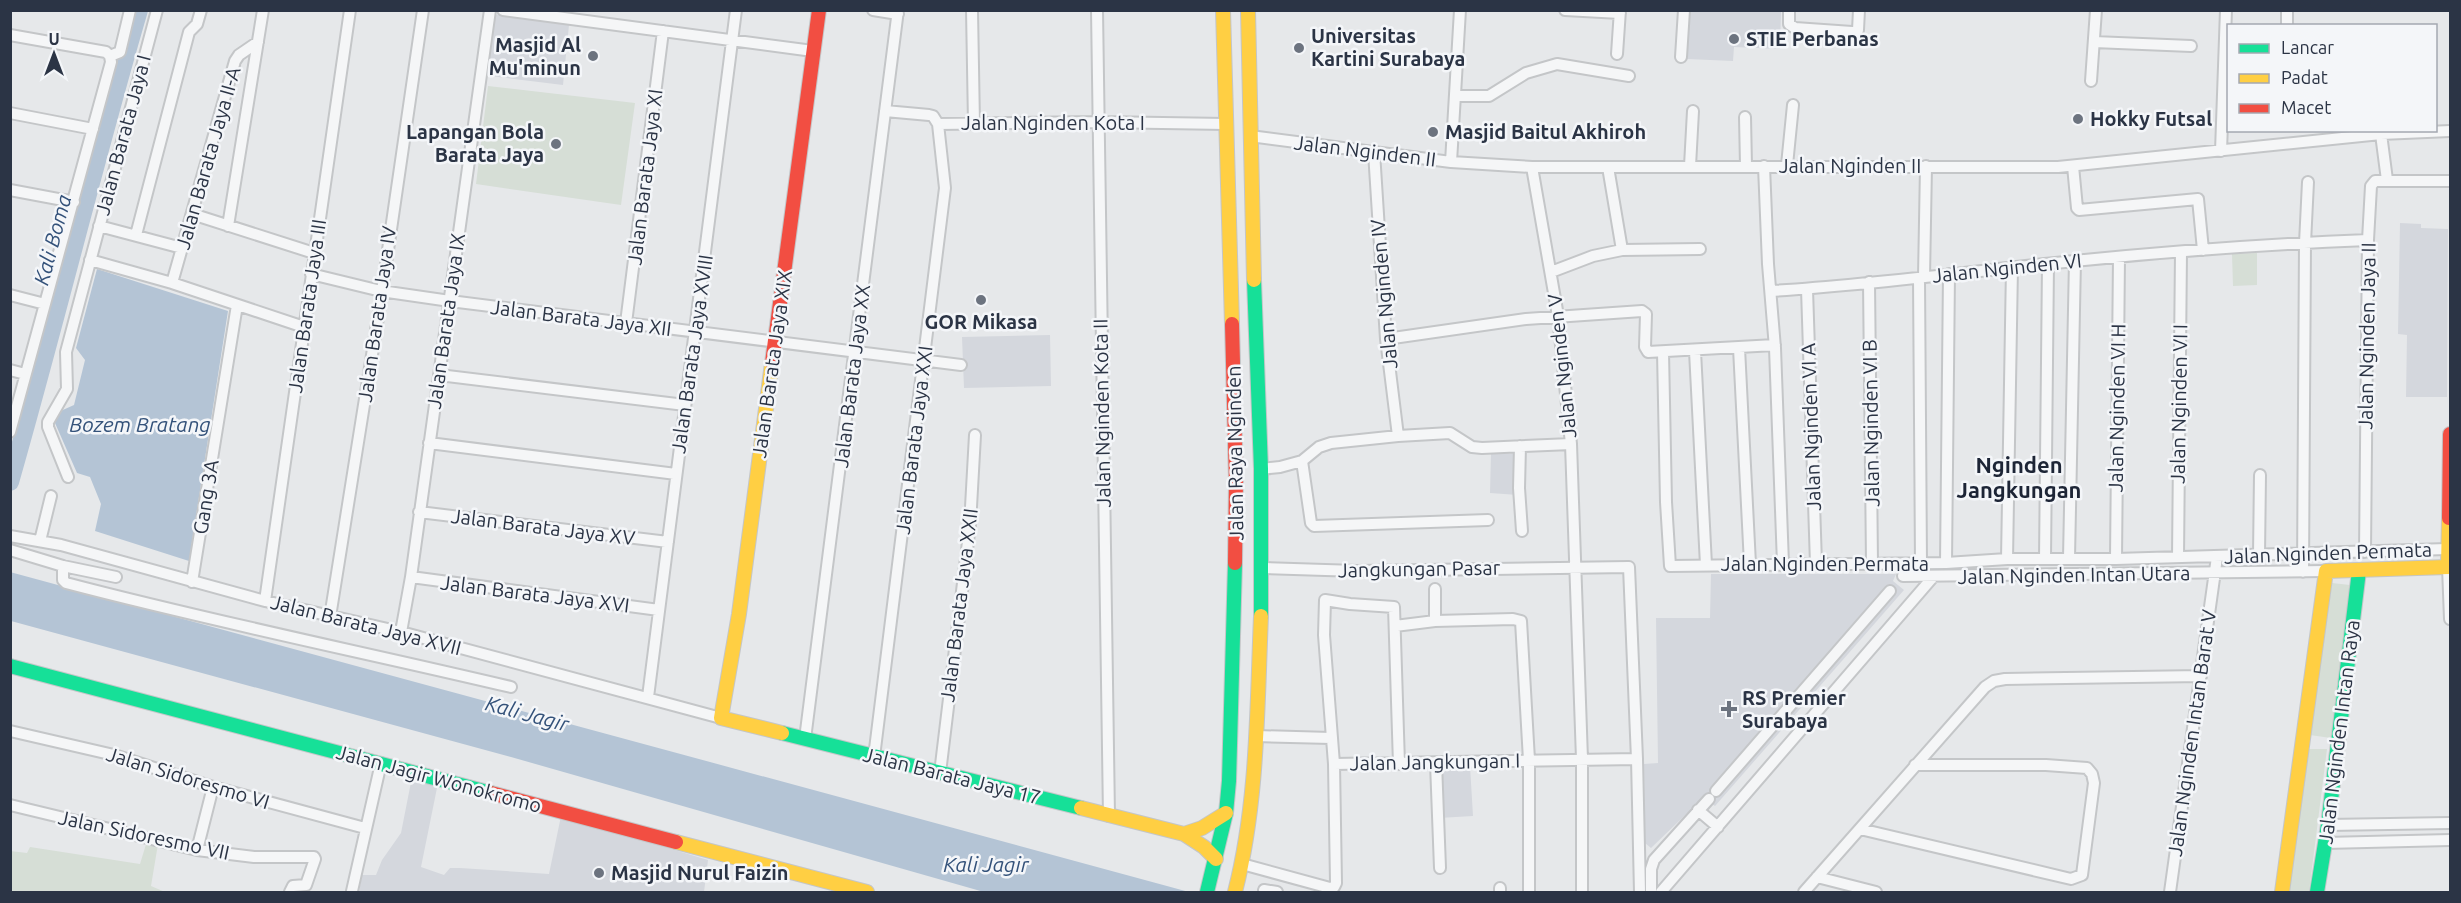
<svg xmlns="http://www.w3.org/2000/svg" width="2461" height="903" font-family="Ubuntu,sans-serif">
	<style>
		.built { fill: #d4d7dd }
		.green { fill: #d6ded6 }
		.water { fill: #b4c4d5 }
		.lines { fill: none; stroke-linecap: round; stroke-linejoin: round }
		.river { stroke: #b4c4d5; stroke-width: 18 }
		.street-casing { stroke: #c4c6c8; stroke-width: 14 }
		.fast-casing { stroke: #c4c6c8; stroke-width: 16 }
		.slow-casing { stroke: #c4c6c8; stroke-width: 16 }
		.jam-casing { stroke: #c4c6c8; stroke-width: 16 }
		.street { stroke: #f5f6f7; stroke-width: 10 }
		.fast { stroke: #16e098; stroke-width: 14 }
		.slow { stroke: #ffcf43; stroke-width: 14 }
		.jam { stroke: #f24e42; stroke-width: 14 }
		.poi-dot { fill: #6c737f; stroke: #f4f6f9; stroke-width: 2 }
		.labels { text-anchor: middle; stroke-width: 5; stroke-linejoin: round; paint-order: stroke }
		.poi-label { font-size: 20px; font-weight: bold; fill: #2b3445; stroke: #f4f6f9; text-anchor: start }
		.street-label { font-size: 20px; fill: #2b3445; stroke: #f4f6f9 }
		.water-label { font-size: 21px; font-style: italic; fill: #34527a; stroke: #f4f6f9 }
		.quarter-label { font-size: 22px; font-weight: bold; fill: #1d2536; stroke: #f4f6f9 }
	</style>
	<rect width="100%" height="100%" fill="#e6e8ea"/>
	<path class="built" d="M1689,11H1781L1780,49L1734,47L1733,61L1687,59Z
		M492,14L569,25L563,85L483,75Z
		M2400,223L2421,224V228L2448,229L2447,397H2406L2407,335L2398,334Z
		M1050,335L1051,386L964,388L962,337Z
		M1491,453L1520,454L1518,495L1490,493Z
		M1711,574H1896L1893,581L1904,590L1715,806L1703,798L1651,848L1645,843L1644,764L1658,763L1656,618H1710Z
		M1470,766L1473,816L1439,818L1436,768Z
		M412,777L438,783L421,867L444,875L450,868H460L549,874L561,816L708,860L704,892H359L362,875H376L382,860L401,833Z"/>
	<path class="green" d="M488,86L635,103L621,205L476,184Z
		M2257,253V285L2233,286L2232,254Z
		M2332,583L2350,585L2331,738L2310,735Z
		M2308,749H2327L2309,892H2287Z
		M147,841L158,844L151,886L165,892H11L10,851L27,853L30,847L140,864Z"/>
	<path class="water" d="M97,269L228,311L189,561L95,531L101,504L90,477L77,473L55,423L56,413L74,405L85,360L76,348Z
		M10,572L1189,892H984L511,757L11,621Z"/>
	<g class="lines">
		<path class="river" d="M10,482C55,325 93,167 139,10"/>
		<defs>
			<path id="street" d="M503,10L813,51
				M873,10L898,14
				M972,10L974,124
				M1097,10L1109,816
				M1565,10L1620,13
				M1789,10V24L1795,28L1852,32L1858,30L1859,10
				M2287,26V10
				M10,35L106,52L110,56
				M2094,42L2191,46
				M1617,54L1620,10
				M110,56L120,52L130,10
				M1681,57L1684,10
				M2091,81L2096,10
				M1455,96H1489L1526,73L1557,64L1629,76
				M885,111L929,115L933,116L938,124L1099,122L1226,124
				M10,113L93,129
				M1745,117L1746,166
				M2381,134L2387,180
				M1250,136L1451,162L1532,167H2058L2381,134L2450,131
				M2221,151L2226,10
				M1374,152L1386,339L1398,436
				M1451,162L1460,10
				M1787,165L1793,105
				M1690,166L1693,111
				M1764,166L1768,264L1775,348L1783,564
				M2073,166L2077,208L2079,210L2198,199L2203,250
				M1532,167L1558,316L1571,444L1582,759V892
				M1608,167L1622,250
				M10,190L74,202
				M192,214L314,253
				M99,226L182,248
				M228,226L263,10
				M136,235L189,32L197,24L201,10
				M90,260L172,283L304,327
				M1551,272L1593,256L1622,250L1700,249
				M311,274L381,291L450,301L961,365
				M1924,277L1926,166
				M1919,278L1921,563
				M1869,282L1872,563
				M172,283L235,61L239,55L258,42
				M1807,289L1816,564
				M1771,291C1872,285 1973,271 2074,261C2171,251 2270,244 2368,240
				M10,295L45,304
				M626,323L663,31
				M1386,339L1526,319L1642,311L1646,314L1645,347L1648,352L1775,345
				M1739,348L1750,564
				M1695,351L1706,565
				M1663,352L1666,502L1670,566L1946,563L2007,559H2116L2447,549
				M10,370L25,374
				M439,375L685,405
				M10,432L111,62L110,56
				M429,443L676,474
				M1520,446L1519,488L1522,531
				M1302,461L1311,523L1314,526L1488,520
				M1261,469L1280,467L1302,461L1319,447L1331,443L1398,436L1450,433L1472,447L1482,448L1571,444
				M68,477L48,427V422L67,389L66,352L157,10
				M419,512L668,542
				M10,536L61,545L265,601L401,632L721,718
				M40,541L51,496
				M10,550L63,566L116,577
				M2365,552L2368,240L2371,186L2375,181H2450
				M2259,555L2260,475
				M2178,557L2181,252
				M2069,558L2075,260
				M2007,559L2012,267
				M2045,559L2048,264
				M2116,559L2119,257
				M1946,563L1949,274
				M63,566V580L66,583C214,622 363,652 511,687
				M2450,567H2448L2450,619
				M1262,568L1357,571L1629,567L1637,759L1640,892
				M2303,572L2305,243L2308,182
				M1903,576L2326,571
				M411,577L659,610
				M192,582L237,305
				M1435,589V621
				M265,601L350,10
				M330,617L380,305L423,10
				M1395,626L1435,621L1513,619L1521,621L1529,760V892
				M401,632L411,577L490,10
				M648,697L736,10
				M10,731L114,755L213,787L365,828
				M1256,736L1331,738
				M805,739L898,10
				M874,757L945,188L938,124
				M1436,763L1440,868
				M1334,764L1637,759
				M940,773L970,525L975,435
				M1716,791L1890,591
				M10,805L197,850L254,857H314L315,859L306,885L293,886L290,892
				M1698,810L1718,827
				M2328,825L2450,823
				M1860,829L2071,879L2082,875L2094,783L2092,774L2087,768L2046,765H1915
				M2325,843L2450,840
				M197,850L213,787
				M1242,864L1330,888L1334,887L1336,883L1334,764L1324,635L1325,600L1350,604L1394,607L1399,764
				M1817,877L1876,892
				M1500,888V892
				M1264,890L1277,892
				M352,891L381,763
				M1651,892V869L1654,860L1709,799
				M1661,892L1933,577
				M1804,892L1985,687L1994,681L2005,679L2201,676
				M2170,892L2217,557"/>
			<path id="fast" d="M1254,280L1261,469V616
				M10,666L491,793
				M782,733L1081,808
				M1207,892L1226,813L1229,781L1235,563
				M2317,892L2328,825L2359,571"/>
			<path id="slow" d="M1223,10L1232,324
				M1248,10L1254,280
				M772,363L739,614L721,718L782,733
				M1081,808L1184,834L1204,847L1216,859
				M1184,834L1202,828L1226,813
				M676,842L867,892
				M1235,892C1258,802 1257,708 1261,616
				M2282,892L2326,571L2448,567L2449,518"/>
			<path id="jam" d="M1232,324L1236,481L1235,563
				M772,363L819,10
				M2449,518L2450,434
				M491,793L676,842"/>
		</defs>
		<use href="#street" class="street-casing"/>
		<use href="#fast" class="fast-casing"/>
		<use href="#slow" class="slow-casing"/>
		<use href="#jam" class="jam-casing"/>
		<use href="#street" class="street"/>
		<use href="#fast" class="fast"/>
		<use href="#slow" class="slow"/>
		<use href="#jam" class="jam"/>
	</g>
	<g class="poi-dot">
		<circle cx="1734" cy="39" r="6"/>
		<circle cx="1299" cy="48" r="6"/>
		<circle cx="593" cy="56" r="6"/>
		<circle cx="2078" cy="119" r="6"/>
		<circle cx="1433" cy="132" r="6"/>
		<circle cx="556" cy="144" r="6"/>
		<circle cx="981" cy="300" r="6"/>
		<path d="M1726 700h6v6h6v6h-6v6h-6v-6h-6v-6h6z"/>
		<circle cx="599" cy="873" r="6"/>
	</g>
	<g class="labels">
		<g class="poi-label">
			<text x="1311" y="43">Universitas<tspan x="1311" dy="23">Kartini Surabaya</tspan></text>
			<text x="1746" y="46">STIE Perbanas</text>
			<text x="581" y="52" text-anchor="end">Masjid Al<tspan x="581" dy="23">Mu'minun</tspan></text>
			<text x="2090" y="126">Hokky Futsal</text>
			<text x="544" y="139" text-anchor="end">Lapangan Bola<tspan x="544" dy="23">Barata Jaya</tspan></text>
			<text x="1445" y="139">Masjid Baitul Akhiroh</text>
			<text x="981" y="329" text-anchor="middle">GOR Mikasa</text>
			<text x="1742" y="705">RS Premier<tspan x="1742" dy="23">Surabaya</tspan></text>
			<text x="611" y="880">Masjid Nurul Faizin</text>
		</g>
		<g class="street-label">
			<text x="1053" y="130">Jalan Nginden Kota I</text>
			<text transform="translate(123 135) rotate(-75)" y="7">Jalan Barata Jaya I</text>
			<text transform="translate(1365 151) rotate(7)" y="7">Jalan Nginden II</text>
			<text transform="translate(208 158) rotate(-74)" y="7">Jalan Barata Jaya II-A</text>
			<text x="1850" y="173">Jalan Nginden II</text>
			<text transform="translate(645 177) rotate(-83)" y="7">Jalan Barata Jaya XI</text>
			<text transform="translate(2007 268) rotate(-6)" y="7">Jalan Nginden VI</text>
			<text transform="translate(1384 294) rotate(-95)" y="7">Jalan Nginden IV</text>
			<text transform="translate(307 306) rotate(-82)" y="7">Jalan Barata Jaya III</text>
			<text transform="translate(377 314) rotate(-82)" y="7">Jalan Barata Jaya IV</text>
			<text transform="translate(581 318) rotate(7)" y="7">Jalan Barata Jaya XII</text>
			<text transform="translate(446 321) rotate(-82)" y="7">Jalan Barata Jaya IX</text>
			<text transform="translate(2367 336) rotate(-89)" y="7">Jalan Nginden Jaya II</text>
			<text transform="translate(692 354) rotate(-82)" y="7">Jalan Barata Jaya XVIII</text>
			<text transform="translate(772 364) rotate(-82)" y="7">Jalan Barata Jaya XIX</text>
			<text transform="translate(1562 366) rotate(-96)" y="7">Jalan Nginden V</text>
			<text transform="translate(852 376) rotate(-83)" y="7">Jalan Barata Jaya XX</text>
			<text transform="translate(2179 404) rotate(-89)" y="7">Jalan Nginden VI I</text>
			<text transform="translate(2117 408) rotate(-89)" y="7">Jalan Nginden VI H</text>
			<text transform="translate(1102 413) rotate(-91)" y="7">Jalan Nginden Kota II</text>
			<text transform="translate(1871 423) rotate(-91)" y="7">Jalan Nginden VI B</text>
			<text transform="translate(1811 427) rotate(-92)" y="7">Jalan Nginden VI A</text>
			<text transform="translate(914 440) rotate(-83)" y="7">Jalan Barata Jaya XXI</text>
			<text transform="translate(1235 453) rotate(-91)" y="7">Jalan Raya Nginden</text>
			<text transform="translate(206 497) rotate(-81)" y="7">Gang 3A</text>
			<text transform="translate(543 527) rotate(7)" y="7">Jalan Barata Jaya XV</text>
			<text transform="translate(2328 553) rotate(-2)" y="7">Jalan Nginden Permata</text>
			<text x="1825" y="571">Jalan Nginden Permata</text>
			<text transform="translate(1419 569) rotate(-1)" y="7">Jangkungan Pasar</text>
			<text transform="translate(2074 575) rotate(-1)" y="7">Jalan Nginden Intan Utara</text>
			<text transform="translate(535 594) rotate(7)" y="7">Jalan Barata Jaya XVI</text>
			<text transform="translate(959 605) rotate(-83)" y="7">Jalan Barata Jaya XXII</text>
			<text transform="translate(366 625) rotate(14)" y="7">Jalan Barata Jaya XVII</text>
			<text transform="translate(2339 732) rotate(-83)" y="7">Jalan Nginden Intan Raya</text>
			<text transform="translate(2192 733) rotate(-82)" y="7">Jalan Nginden Intan Barat V</text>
			<text transform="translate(1435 762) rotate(-1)" y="7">Jalan Jangkungan I</text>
			<text transform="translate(952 776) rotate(14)" y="7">Jalan Barata Jaya 17</text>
			<text transform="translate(188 778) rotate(17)" y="7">Jalan Sidoresmo VI</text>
			<text transform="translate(439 779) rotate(15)" y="7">Jalan Jagir Wonokromo</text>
			<text transform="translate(144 835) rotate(12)" y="7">Jalan Sidoresmo VII</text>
		</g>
		<g class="water-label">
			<text transform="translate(53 240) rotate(-75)" y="7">Kali Boma</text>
			<text x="140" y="432">Bozem Bratang</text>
			<text transform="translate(527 714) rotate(15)" y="7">Kali Jagir</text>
			<text x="986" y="872">Kali Jagir</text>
		</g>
		<g class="quarter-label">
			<text x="2019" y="473">Nginden<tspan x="2019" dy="25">Jangkungan</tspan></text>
		</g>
	</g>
	<rect width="2461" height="903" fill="none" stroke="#2b3445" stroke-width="24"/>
	<rect x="2227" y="24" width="210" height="108" fill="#f4f6f9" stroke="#a4a8b1" stroke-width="1.5"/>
	<rect x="2239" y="44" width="30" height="9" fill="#16e098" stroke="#a4a8b1" stroke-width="1.5"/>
	<text x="2281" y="54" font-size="18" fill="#2b3445">Lancar</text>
	<rect x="2239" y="74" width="30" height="9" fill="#ffcf43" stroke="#a4a8b1" stroke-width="1.5"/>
	<text x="2281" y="84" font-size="18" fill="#2b3445">Padat</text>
	<rect x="2239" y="104" width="30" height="9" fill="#f24e42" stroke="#a4a8b1" stroke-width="1.5"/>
	<text x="2281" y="114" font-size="18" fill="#2b3445">Macet</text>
	<g transform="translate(54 54)" stroke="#f4f6f9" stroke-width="4.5" paint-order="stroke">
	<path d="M0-4.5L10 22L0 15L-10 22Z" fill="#2b3445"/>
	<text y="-9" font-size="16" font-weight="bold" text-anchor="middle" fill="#2b3445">U</text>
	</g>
</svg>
